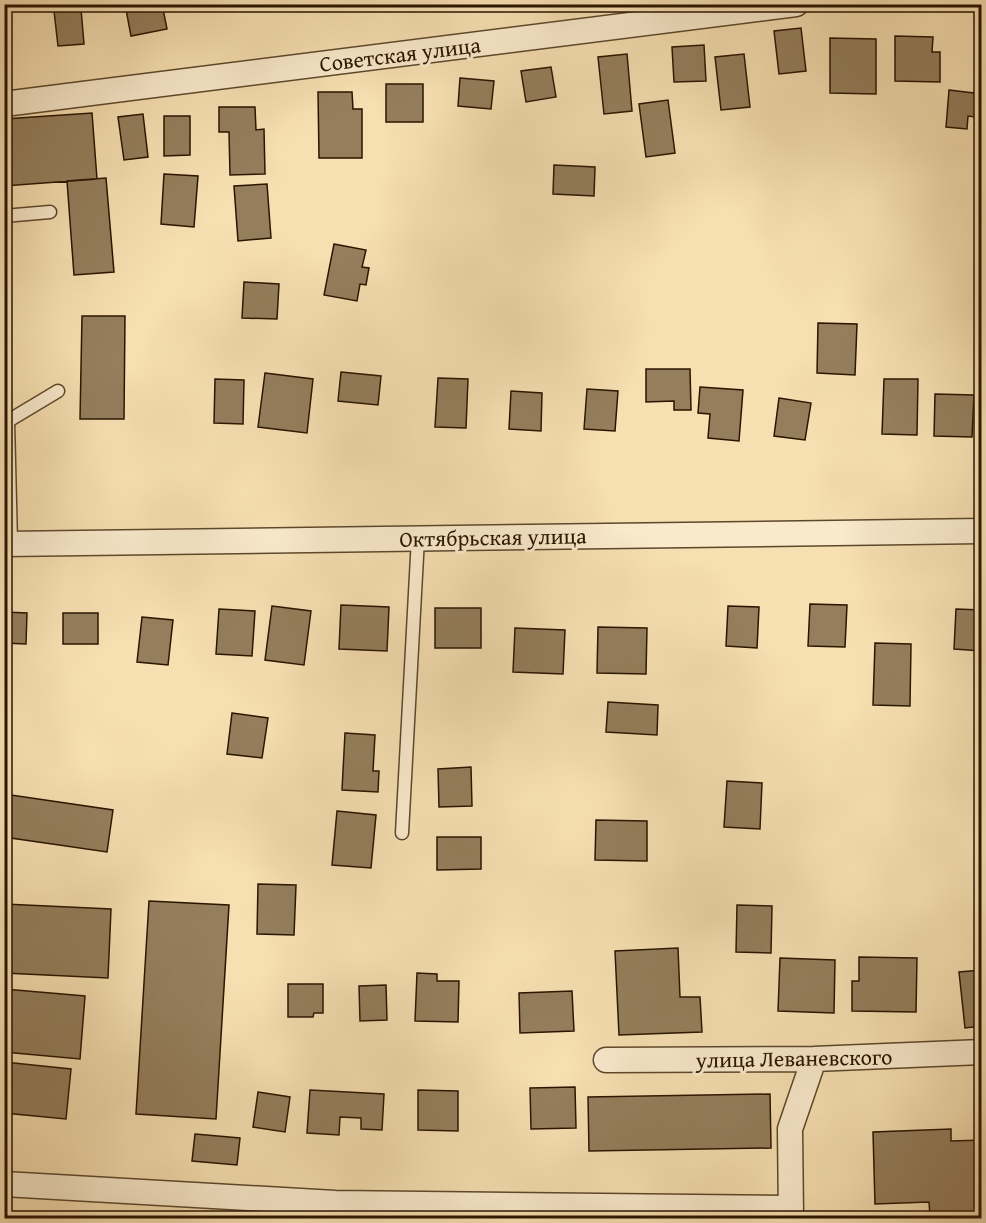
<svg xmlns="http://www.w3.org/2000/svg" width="986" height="1223" font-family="'Gentium Book Plus',serif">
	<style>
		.building { fill: #947e5c; stroke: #2a1500; stroke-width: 1.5 }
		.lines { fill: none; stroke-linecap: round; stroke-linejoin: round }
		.service-casing { stroke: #5d482c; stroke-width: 15 }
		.minor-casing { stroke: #5d482c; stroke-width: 27 }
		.service { stroke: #f9eacc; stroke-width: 12 }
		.minor { stroke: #f9eacc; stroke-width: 24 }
		.labels { text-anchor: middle; stroke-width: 6; stroke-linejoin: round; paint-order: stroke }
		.street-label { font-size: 22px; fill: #2a1500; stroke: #f9eacc }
	</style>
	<rect width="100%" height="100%" fill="#f6dfb1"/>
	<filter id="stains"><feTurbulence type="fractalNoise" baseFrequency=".00333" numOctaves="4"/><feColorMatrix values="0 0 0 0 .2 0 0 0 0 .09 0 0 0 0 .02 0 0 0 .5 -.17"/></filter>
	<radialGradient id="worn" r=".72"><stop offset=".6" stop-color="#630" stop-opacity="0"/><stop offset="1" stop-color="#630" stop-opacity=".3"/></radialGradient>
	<path class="building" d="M125,4H162L167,29L131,36Z
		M293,4H320V7L293,10Z
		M81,9L84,44L58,46L54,11Z
		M801,28L806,71L779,74L774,31Z
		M895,36L933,37L932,52H940V82L895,81Z
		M830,38L876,39V94L830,93Z
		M704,45L706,81L674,82L672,47Z
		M627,54L632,111L604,114L598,57Z
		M744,54L750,107L721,110L715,57Z
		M551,67L556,97L526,102L521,71Z
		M460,78L494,81L491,109L458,106Z
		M386,84H423V122H386Z
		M949,90L982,94V118L968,116L967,129L946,127Z
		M318,92H352L353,109H362V158H319Z
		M668,100L675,153L646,157L639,104Z
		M219,107H255L256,130L264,129L265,174L230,175L229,132H219Z
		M92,113L97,179L4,186V119Z
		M143,114L148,157L124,160L118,117Z
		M164,116H190V155L164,156Z
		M554,165L595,167L594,196L553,194Z
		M164,174L198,176L194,227L161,224Z
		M106,178L114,272L74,275L67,181Z
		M267,184L271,238L238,241L234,186Z
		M334,244L366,250L362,267L369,268L366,285L360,284L357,301L324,295Z
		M244,282L279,284L277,319L242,318Z
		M82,316H125L124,419H80Z
		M818,323L857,324L855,375L817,373Z
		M646,369H690L691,410H674V401L646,402Z
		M341,372L381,376L378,405L338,401Z
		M265,373L313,379L307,433L258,427Z
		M438,378L468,379L466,428L435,427Z
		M215,379L244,380L243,424L214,423Z
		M884,379H918L917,435L882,434Z
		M700,387L743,390L739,441L708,438L710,414L698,413Z
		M587,389L618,391L615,431L584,429Z
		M511,391L542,393L541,431L509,429Z
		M935,394L974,395L972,437L934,436Z
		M779,398L811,403L805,440L774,436Z
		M810,604L847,605L845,647L808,646Z
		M341,605L389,607L387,651L339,649Z
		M272,606L311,611L304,665L265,660Z
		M728,606L759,607L757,648L726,646Z
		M435,608H481V648H435Z
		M219,609L255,611L252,656L216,654Z
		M956,609L982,610V651L954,649Z
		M4,612L27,613L26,644L4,643Z
		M63,613H98V644H63Z
		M142,617L173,620L168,665L137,662Z
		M598,627L647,628L646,674L597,673Z
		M515,628L565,630L563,674L513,672Z
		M875,643L911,644L910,706L873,705Z
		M608,702L658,705L657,735L606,732Z
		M232,713L268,718L262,758L227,754Z
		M345,733L375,735L373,771H379L378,792L342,790Z
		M471,767L472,806L439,807L438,769Z
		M727,781L762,783L760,829L724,827Z
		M4,794L113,810L107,852L4,837Z
		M337,811L376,815L371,868L332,865Z
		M596,820L647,821V861L595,860Z
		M437,837H481V869L437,870Z
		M258,884L296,885L294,935L257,934Z
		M149,901L229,905L216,1119L136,1114Z
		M4,904L111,909L108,978L4,973Z
		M737,905L772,906L771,953L736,952Z
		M678,948L680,997H700L702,1032L619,1035L615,951Z
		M859,957L917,958L916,1012L852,1011V981H859Z
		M780,958L835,960L834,1013L778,1011Z
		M982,970V1026L965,1028L959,972Z
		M417,973L437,974V981H459L458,1022L415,1021Z
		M288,984H323V1013H314L313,1017H288Z
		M386,985L387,1020L360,1021L359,986Z
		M4,989L85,996L80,1059L4,1052Z
		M572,991L574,1031L520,1033L519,993Z
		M4,1062L71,1069L66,1119L4,1113Z
		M575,1087L576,1128L531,1129L530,1088Z
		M310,1090L384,1094L382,1130L361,1129V1118L340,1117L339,1135L307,1133Z
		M418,1090L458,1091V1131L418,1130Z
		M258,1092L290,1097L285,1132L253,1127Z
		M770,1094L771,1148L589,1151L588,1097Z
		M951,1129V1141L982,1140V1215L930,1217L929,1202L875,1204L873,1132Z
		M195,1134L240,1138L237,1165L192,1161Z"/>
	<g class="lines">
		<defs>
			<path id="service" d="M4,216L50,212
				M11,543L8,421L58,391
				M402,833L418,538"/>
			<path id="minor" d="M4,104L796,4
				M4,544L982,531
				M606,1060L814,1059L982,1052
				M4,1184L335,1203L791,1208
				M791,1218L790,1129L814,1059"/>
		</defs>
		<use href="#service" class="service-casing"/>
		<use href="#minor" class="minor-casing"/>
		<use href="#service" class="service"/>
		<use href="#minor" class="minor"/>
	</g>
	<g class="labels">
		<g class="street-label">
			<text transform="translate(400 54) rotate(-7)" y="8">Советская улица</text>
			<text transform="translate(493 537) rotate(-1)" y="8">Октябрьская улица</text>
			<text transform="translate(794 1058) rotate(-1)" y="8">улица Леваневского</text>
		</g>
	</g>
	<rect width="986" height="1223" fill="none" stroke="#f6dfb1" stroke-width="24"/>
	<rect x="6" y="6" width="974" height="1211" fill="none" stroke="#2a1500" stroke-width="3"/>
	<rect x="12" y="12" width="962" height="1199" fill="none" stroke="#2a1500" stroke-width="1.5"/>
	<rect width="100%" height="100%" filter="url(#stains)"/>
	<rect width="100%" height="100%" fill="url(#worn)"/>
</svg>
